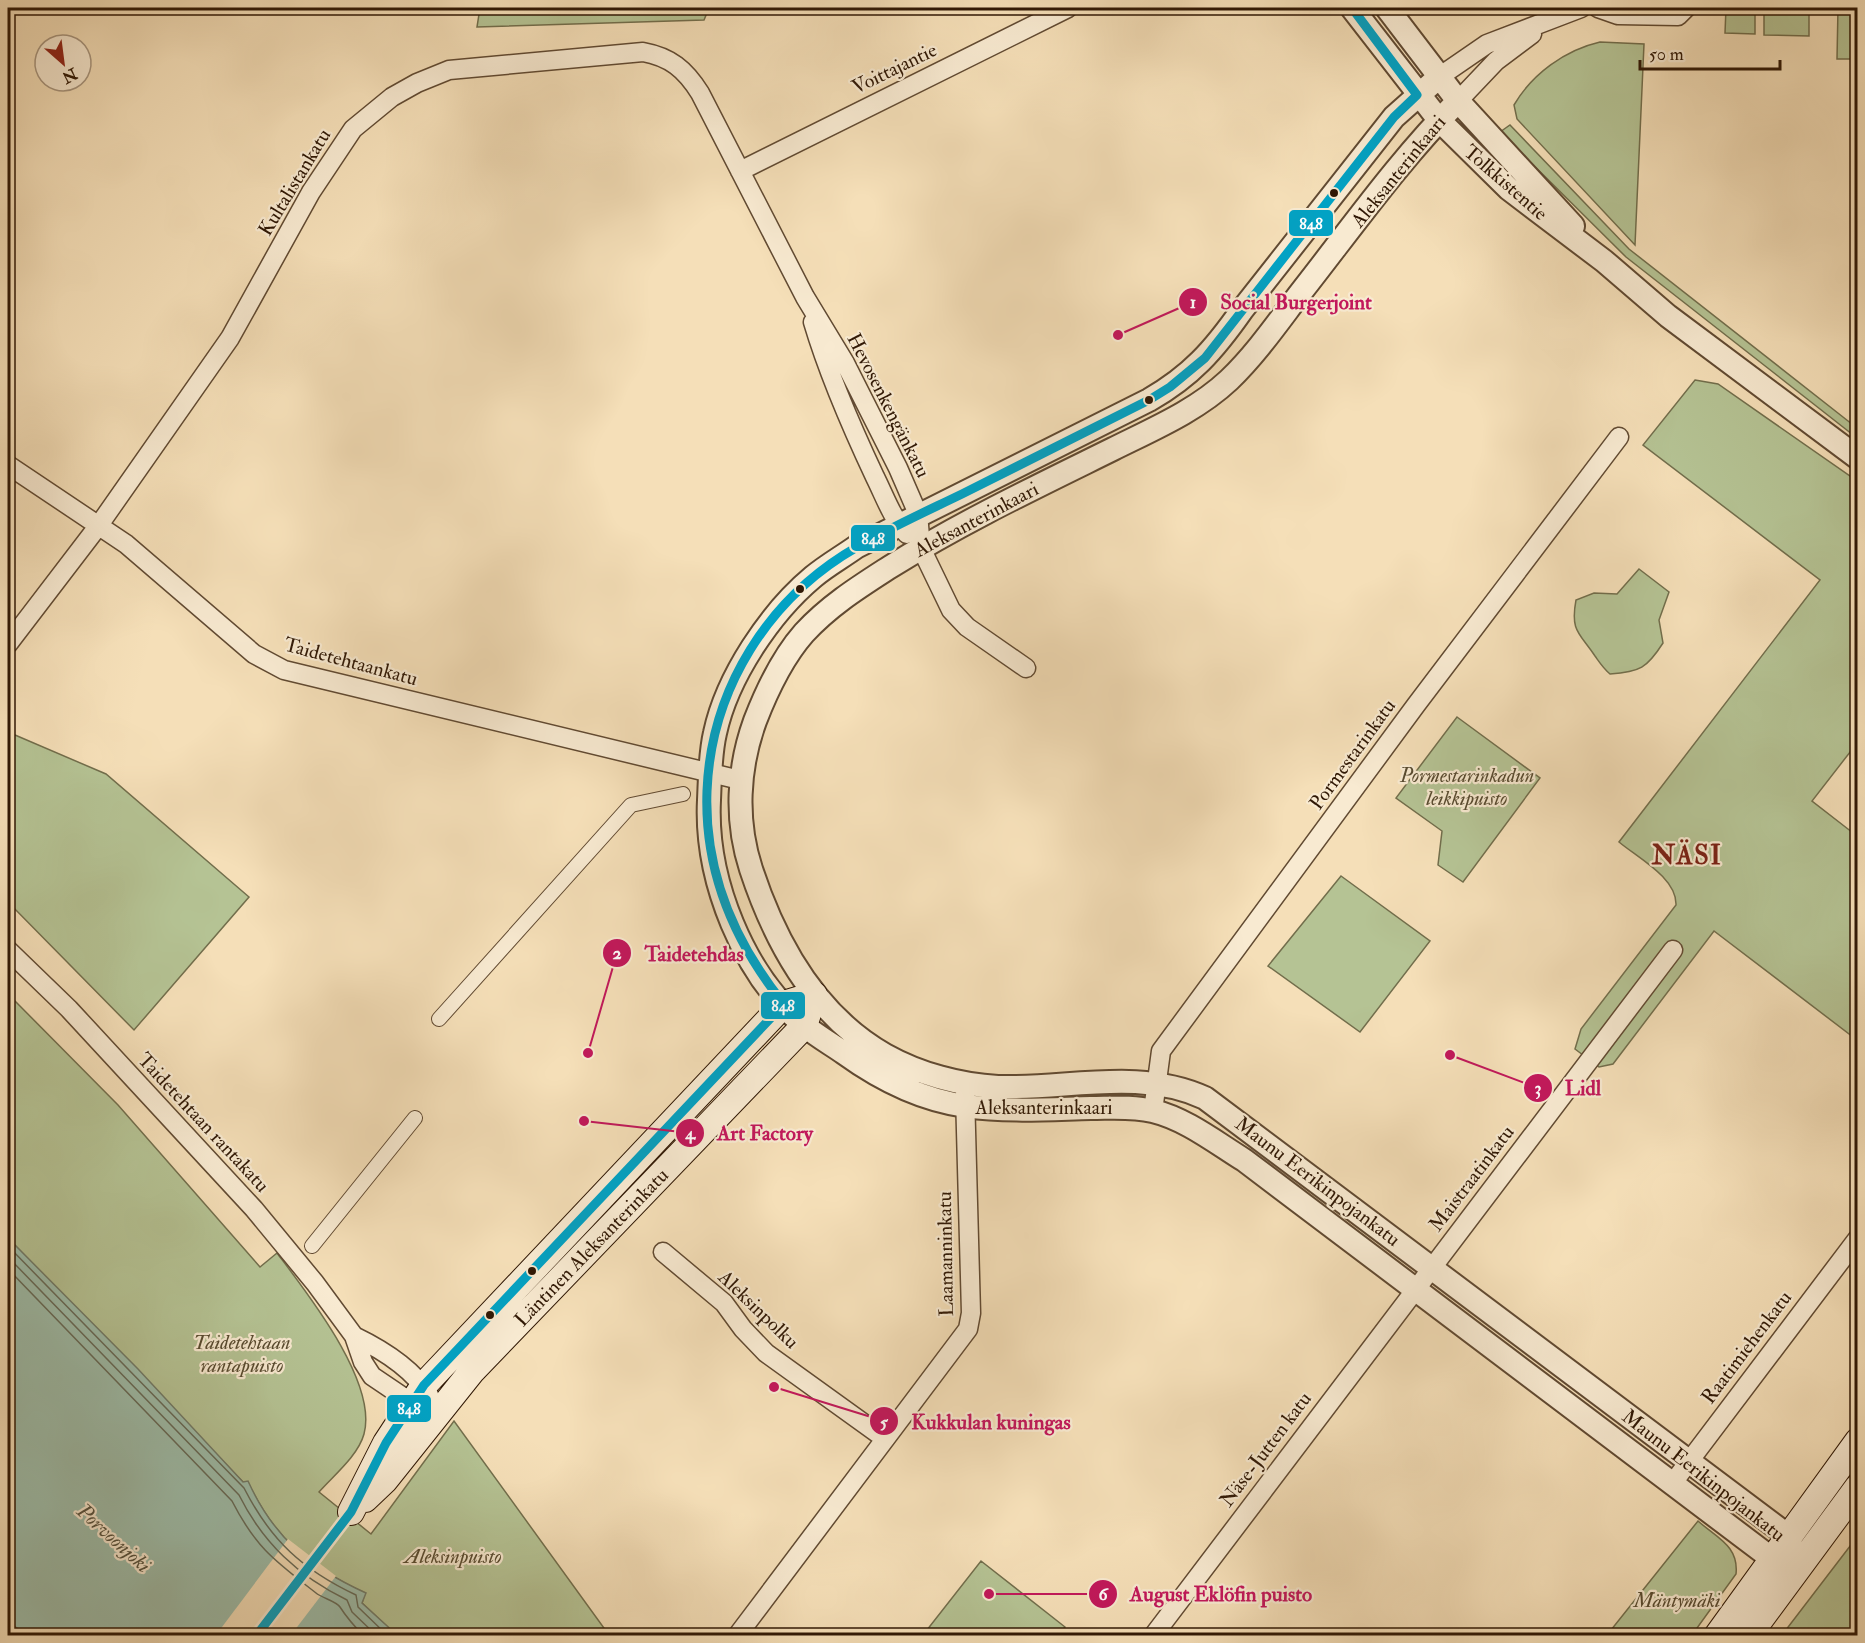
<svg xmlns="http://www.w3.org/2000/svg" width="1865" height="1643" font-family="'IM FELL Double Pica',serif">
	<style>
		.green { fill: #b5c394; stroke: #726e4c; stroke-width: 1.5 }
		.water { fill: #9dbdaa; stroke: #717b68; stroke-width: 1.5 }
		.pier { fill: #f5dfb8 }
		.lines { fill: none; stroke-linecap: round; stroke-linejoin: round }
		.shore { stroke: #666a58; stroke-width: 1.5 }
		.pedestrian-casing { stroke: #614a32; stroke-width: 16 }
		.minor-casing { stroke: #614a32; stroke-width: 21 }
		.tertiary-casing { stroke: #614a32; stroke-width: 26 }
		.secondary-casing { stroke: #301805; stroke-width: 28 }
		.pedestrian { stroke: #f8ead1; stroke-width: 14 }
		.minor { stroke: #f8ead1; stroke-width: 18 }
		.tertiary { stroke: #f8ead1; stroke-width: 22 }
		.secondary { stroke: #f8ead1; stroke-width: 26 }
		.bus-1-casing { stroke: #f8ead1; stroke-width: 14 }
		.bus-1 { stroke: #02a2c4; stroke-width: 9 }
		.bus-dot { fill: #301805; stroke: #f8ead1; stroke-width: 2 }
		.labels { text-anchor: middle; stroke-width: 4.5; stroke-linejoin: round; paint-order: stroke }
		.street-label { font-size: 20px; fill: #301805; stroke: #f8ead1 }
		.park-label { font-size: 20px; font-style: italic; fill: #584b30; stroke: #f8ead1 }
		.water-label { font-size: 21px; font-style: italic; fill: #56523f; stroke: #f8ead1 }
		.district-label { font-size: 26px; font-weight: bold; letter-spacing: 1.5px; fill: #7a1f14; stroke: #f8ead1 }
		.leader { fill: none; stroke: #c2185b; stroke-width: 2 }
		.callout-dot { fill: #c2185b; stroke: #f8ead1; stroke-width: 2 }
		.mark-label { font-size: 18px; text-anchor: middle; font-weight: bold; fill: #fff }
		.callout-label { font-size: 21px; text-anchor: middle; font-weight: bold; fill: #c2185b; stroke: #f8ead1; stroke-width: 4.5; stroke-linejoin: round; paint-order: stroke }
		.line-badge { stroke: #f8ead1; stroke-width: 2 }
		.badge-label { font-size: 16px; text-anchor: middle; font-weight: bold; fill: #fff }
	</style>
	<rect width="100%" height="100%" fill="#f5dfb8"/>
	<filter id="stains"><feTurbulence type="fractalNoise" baseFrequency=".00333" numOctaves="4"/><feColorMatrix values="0 0 0 0 .2 0 0 0 0 .09 0 0 0 0 .02 0 0 0 .5 -.17"/></filter>
	<radialGradient id="worn" r=".72"><stop offset=".6" stop-color="#630" stop-opacity="0"/><stop offset="1" stop-color="#630" stop-opacity=".3"/></radialGradient>
	<path class="green" d="M480,8H709L704,20L477,27Z
		M1726,8H1755V34L1725,33Z
		M1764,8H1809V36L1764,35Z
		M1838,8H1857V59H1837Z
		M1600,42L1644,44L1635,245L1517,119L1514,105C1532,74 1565,50 1600,42Z
		M1510,125L1629,249L1857,428V438L1626,257L1500,132Z
		M1695,380L1718,384L1857,481V749L1854,747L1812,801L1857,836V1040L1714,931L1613,1064L1599,1067L1575,1049L1581,1029L1676,905C1677,878 1638,858 1619,842L1820,580L1643,445Z
		M1639,569L1669,592L1659,620L1663,643C1647,668 1640,672 1610,674C1603,668 1600,663 1595,656C1580,633 1570,632 1576,600L1594,593L1617,594Z
		M1457,717L1540,778L1463,882L1438,865L1442,831L1396,798Z
		M8,732L106,774L249,897L134,1030L8,902Z
		M1341,876L1430,941L1360,1032L1268,966Z
		M14,1000L118,1105L260,1267L277,1253C307,1293 378,1382 364,1434C358,1456 333,1476 319,1492L371,1534L454,1421L609,1635H396L362,1603L365,1593C309,1567 274,1538 248,1482H243L8,1238V1007Z
		M1698,1521C1717,1538 1739,1546 1736,1574L1692,1635H1607Z
		M1857,1537V1635H1782Z
		M981,1561L1065,1627L1058,1635H923Z"/>
	<path class="water" d="M8,1238L138,1369L243,1482L248,1481C274,1538 309,1567 366,1593L362,1603L397,1635L27,1636L8,1621Z"/>
	<path class="pier" d="M288,1539L336,1576L291,1635H216Z"/>
	<g class="lines">
		<path class="shore" d="M8,1246L244,1488C271,1541 303,1570 356,1595L358,1607L388,1636
			M8,1257L239,1495C263,1543 298,1576 347,1600L352,1612L377,1636
			M8,1269L232,1501C256,1548 275,1561 316,1593C322,1598 336,1601 340,1607C347,1618 354,1626 364,1636"/>
		<defs>
			<path id="pedestrian" d="M439,1019L631,805L683,794
				M312,1246L415,1118"/>
			<path id="minor" d="M1598,8L1618,15L1678,16L1686,8
				M1439,77L1487,44L1581,8
				M1458,101L1496,61L1532,34
				M740,171L1068,8
				M813,322C829,376 851,426 875,477C885,497 892,518 907,534
				M8,465L126,544L254,654L284,670L740,780
				M8,644L99,525L230,338L311,192L353,129L392,97L417,83L449,70L643,52C670,57 685,69 700,93L805,297L845,363L898,468L918,514L921,548L951,610L967,627L1026,668
				M8,950L69,1009L254,1209L315,1283L354,1336L363,1362L372,1376L412,1403L439,1410
				M1153,1111L1161,1051L1416,705L1619,437
				M663,1252L724,1303L743,1329L766,1353L884,1438
				M354,1336C381,1349 413,1369 429,1395
				M1672,1484L1858,1238
				M737,1636L968,1329L971,1313L965,1094
				M1153,1636L1673,950"/>
			<path id="tertiary" d="M1352,8L1439,120L1509,189L1604,261L1668,316L1858,458
				M1387,8L1458,101L1573,226
				M1439,77L1394,117L1242,310C1214,350 1191,376 1149,400L856,547C842,557 826,566 813,577C770,613 727,677 715,733C710,754 710,778 709,800C705,879 743,975 805,1026C817,1036 831,1044 844,1053C880,1079 922,1100 966,1106C1007,1112 1049,1109 1091,1108C1111,1108 1132,1106 1153,1111C1186,1119 1215,1142 1244,1160L1771,1558L1790,1562
				M1458,101C1399,160 1350,230 1298,296C1276,325 1255,355 1229,380C1196,411 1153,429 1113,449C1038,486 962,522 890,567C859,587 830,605 804,633C782,658 767,690 755,721C738,768 735,820 751,869C775,942 816,1016 885,1055C919,1074 960,1085 998,1087C1068,1089 1140,1068 1205,1098L1787,1535L1794,1552"/>
			<path id="secondary" d="M365,1499L385,1480L472,1371L804,1026L814,995
				M351,1512L386,1443L424,1385L784,1004L814,995
				M1717,1636L1858,1441
				M1748,1636L1858,1487"/>
		</defs>
		<use href="#pedestrian" class="pedestrian-casing"/>
		<use href="#minor" class="minor-casing"/>
		<use href="#tertiary" class="tertiary-casing"/>
		<use href="#secondary" class="secondary-casing"/>
		<use href="#pedestrian" class="pedestrian"/>
		<use href="#minor" class="minor"/>
		<use href="#tertiary" class="tertiary"/>
		<use href="#secondary" class="secondary"/>
		<defs>
			<path id="bus-1" d="M256,1636L351,1512L386,1443L424,1385L784,1004C734,942 704,872 707,791C711,689 768,598 857,547C891,527 927,511 962,494C1025,462 1087,431 1149,400L1170,387L1205,358L1394,117L1417,95L1352,8"/>
		</defs>
		<use href="#bus-1" class="bus-1-casing"/>
		<use href="#bus-1" class="bus-1"/>
	</g>
	<g class="bus-dot">
		<circle cx="1334" cy="193" r="5"/>
		<circle cx="1149" cy="400" r="5"/>
		<circle cx="800" cy="589" r="5"/>
		<circle cx="532" cy="1271" r="5"/>
		<circle cx="490" cy="1315" r="5"/>
	</g>
	<g class="labels">
		<g class="street-label">
			<text transform="translate(894 68) rotate(-26)" y="7">Voittajantie</text>
			<text transform="translate(1398 171) rotate(-51)" y="7">Aleksanterinkaari</text>
			<text transform="translate(294 182) rotate(-59)" y="7">Kultalistankatu</text>
			<text transform="translate(1506 182) rotate(41)" y="7">Tolkkistentie</text>
			<text transform="translate(889 405) rotate(63)" y="7">Hevosenkengänkatu</text>
			<text transform="translate(976 519) rotate(-28)" y="7">Aleksanterinkaari</text>
			<text transform="translate(351 661) rotate(15)" y="7">Taidetehtaankatu</text>
			<text transform="translate(1352 754) rotate(-54)" y="7">Pormestarinkatu</text>
			<text x="1044" y="1114">Aleksanterinkaari</text>
			<text transform="translate(204 1122) rotate(47)" y="7">Taidetehtaan rantakatu</text>
			<text transform="translate(1471 1178) rotate(-53)" y="7">Maistraatinkatu</text>
			<text transform="translate(1318 1181) rotate(37)" y="7">Maunu Eerikinpojankatu</text>
			<text transform="translate(591 1247) rotate(-46)" y="7">Läntinen Aleksanterinkatu</text>
			<text transform="translate(945 1254) rotate(-91)" y="7">Laamanninkatu</text>
			<text transform="translate(759 1309) rotate(44)" y="7">Aleksinpolku</text>
			<text transform="translate(1746 1347) rotate(-53)" y="7">Raatimiehenkatu</text>
			<text transform="translate(1265 1449) rotate(-53)" y="7">Näse-Jutten katu</text>
			<text transform="translate(1704 1475) rotate(38)" y="7">Maunu Eerikinpojankatu</text>
		</g>
		<g class="park-label">
			<text x="1467" y="782">Pormestarinkadun<tspan x="1467" dy="23">leikkipuisto</tspan></text>
			<text x="242" y="1349">Taidetehtaan<tspan x="242" dy="23">rantapuisto</tspan></text>
			<text x="453" y="1563">Aleksinpuisto</text>
			<text x="1677" y="1607">Mäntymäki</text>
		</g>
		<g class="water-label">
			<text transform="translate(114 1538) rotate(42)" y="7">Porvoonjoki</text>
		</g>
		<g class="district-label">
			<text x="1687" y="864">NÄSI</text>
		</g>
	</g>
	<path class="leader" d="M1118 335L1193 302M588 1053L617 953M1450 1055L1538 1088M584 1121L690 1133M774 1387L884 1421M989 1594L1103 1594"/>
	<g class="callout-dot">
		<circle cx="1118" cy="335" r="6"/>
		<circle cx="588" cy="1053" r="6"/>
		<circle cx="1450" cy="1055" r="6"/>
		<circle cx="584" cy="1121" r="6"/>
		<circle cx="774" cy="1387" r="6"/>
		<circle cx="989" cy="1594" r="6"/>
		<circle cx="1193" cy="302" r="15"/>
		<circle cx="617" cy="953" r="15"/>
		<circle cx="1538" cy="1088" r="15"/>
		<circle cx="690" cy="1133" r="15"/>
		<circle cx="884" cy="1421" r="15"/>
		<circle cx="1103" cy="1594" r="15"/>
	</g>
	<g class="mark-label">
		<text x="1193" y="308">1</text>
		<text x="617" y="959">2</text>
		<text x="1538" y="1094">3</text>
		<text x="690" y="1139">4</text>
		<text x="884" y="1428">5</text>
		<text x="1103" y="1600">6</text>
	</g>
	<g class="callout-label">
		<text x="1296" y="309">Social Burgerjoint</text>
		<text x="694" y="961">Taidetehdas</text>
		<text x="1583" y="1095">Lidl</text>
		<text x="765" y="1140">Art Factory</text>
		<text x="991" y="1429">Kukkulan kuningas</text>
		<text x="1221" y="1601">August Eklöfin puisto</text>
	</g>
	<g class="line-badge">
		<rect x="1288" y="209" width="46" height="28" rx="6" fill="#02a2c4"/>
		<rect x="850" y="524" width="46" height="28" rx="6" fill="#02a2c4"/>
		<rect x="760" y="991" width="46" height="29" rx="6" fill="#02a2c4"/>
		<rect x="386" y="1394" width="46" height="29" rx="6" fill="#02a2c4"/>
	</g>
	<g class="badge-label">
		<text x="1311" y="229">848</text>
		<text x="873" y="544">848</text>
		<text x="783" y="1011">848</text>
		<text x="409" y="1414">848</text>
	</g>
	<rect width="1865" height="1643" fill="none" stroke="#f5dfb8" stroke-width="30"/>
	<rect x="9" y="9" width="1847" height="1625" fill="none" stroke="#301805" stroke-width="3"/>
	<rect x="15" y="15" width="1835" height="1613" fill="none" stroke="#301805" stroke-width="1.5"/>
	<g transform="translate(63 63) rotate(152)"><circle r="28" fill="#f8ead1" stroke="#a8967f" stroke-width="1.5"/>
	<path d="M0-4.5L10 22L0 15L-10 22Z" fill="#8f2418"/>
	<text y="-9" font-size="16" font-weight="bold" text-anchor="middle" fill="#301805">N</text>
	</g>
	<path d="M1640 60v9h140v-9" fill="none" stroke="#301805" stroke-width="3"/>
	<text x="1649" y="60" font-size="18" fill="#301805" stroke="#f8ead1" stroke-width="4.5" paint-order="stroke">50 m</text>
	<rect width="100%" height="100%" filter="url(#stains)"/>
	<rect width="100%" height="100%" fill="url(#worn)"/>
</svg>
